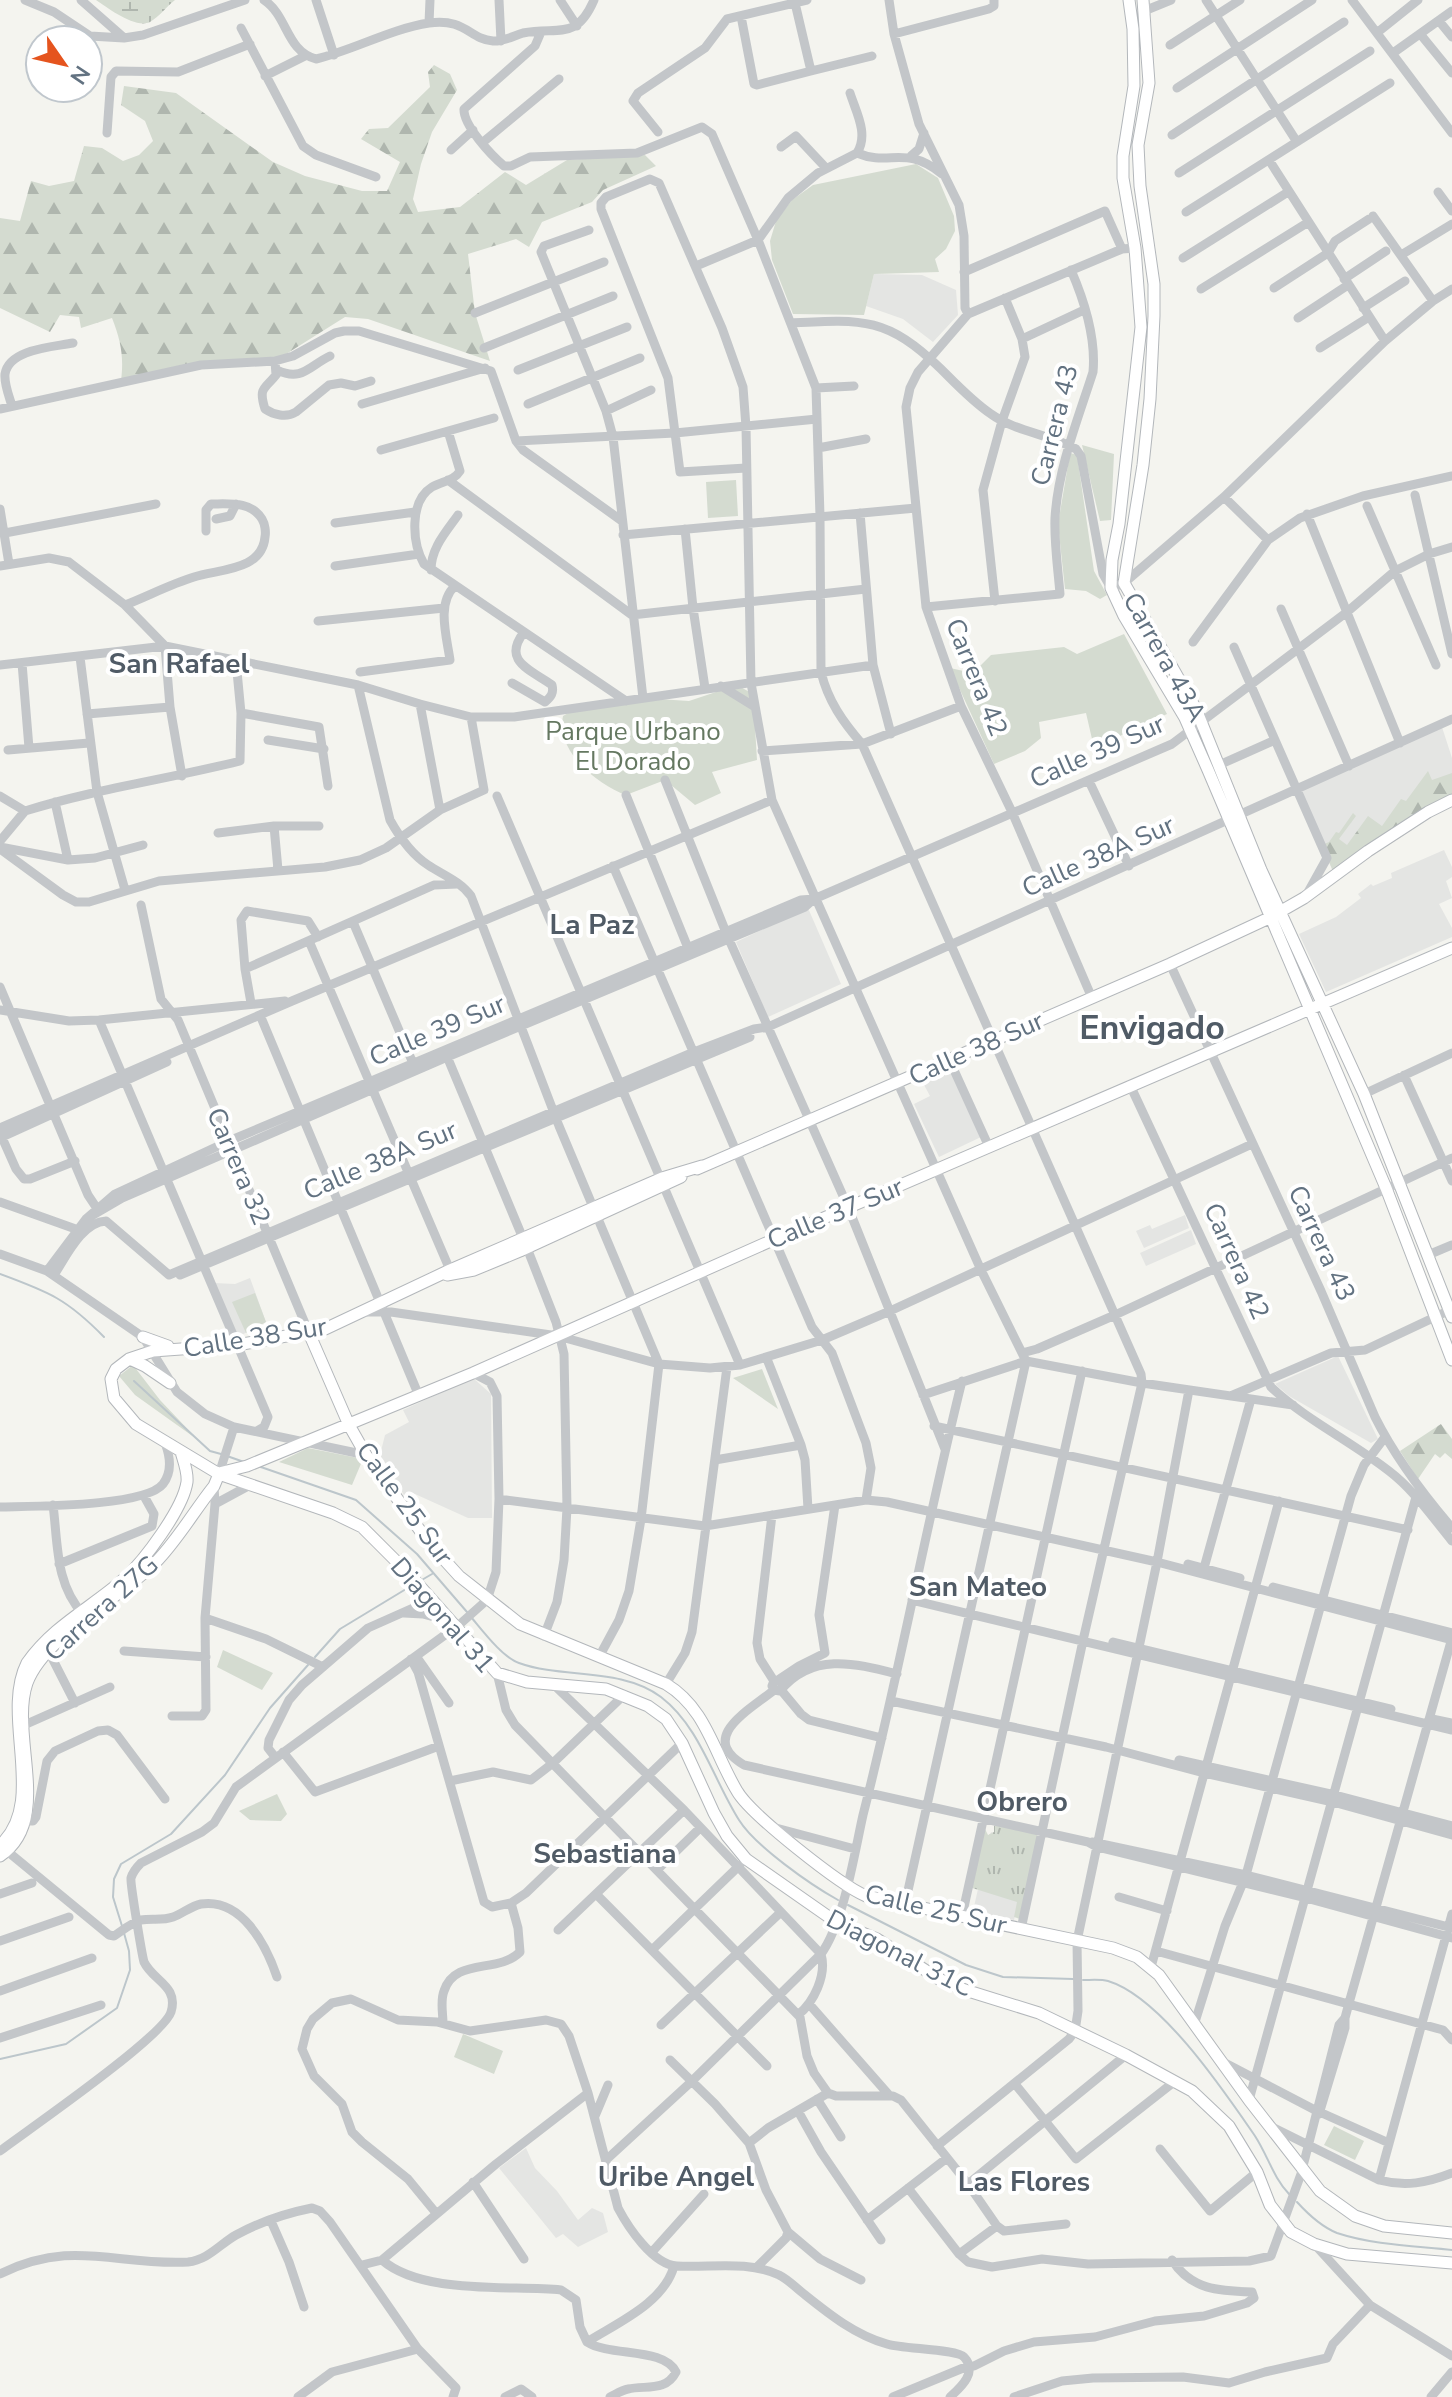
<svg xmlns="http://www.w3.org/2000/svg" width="1452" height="2397" font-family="'Nunito Sans',sans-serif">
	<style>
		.built { fill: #e4e5e3 }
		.grass { fill: url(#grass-tufts) }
		.forest { fill: url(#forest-firs) }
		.wetland { fill: url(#wetland-marsh) }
		.park { fill: #d4dbd0 }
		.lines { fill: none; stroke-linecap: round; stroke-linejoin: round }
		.stream { stroke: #bcc6cb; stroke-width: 2 }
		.major-casing { stroke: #b3b7bb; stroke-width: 13 }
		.minor { stroke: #c3c6c9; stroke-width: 9 }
		.major { stroke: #fff; stroke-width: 11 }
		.labels { text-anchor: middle; stroke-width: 8; stroke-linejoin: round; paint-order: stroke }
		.street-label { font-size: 26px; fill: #627281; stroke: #fff }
		.park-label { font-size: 26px; fill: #657861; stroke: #fff }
		.neighbourhood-label { font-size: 28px; font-weight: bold; fill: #505b66; stroke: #fff }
		.district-label { font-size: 34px; font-weight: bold; fill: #505b66; stroke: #fff }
	</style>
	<defs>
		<pattern id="grass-tufts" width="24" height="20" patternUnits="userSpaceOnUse" patternTransform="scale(2)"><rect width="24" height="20" fill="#d4dbd0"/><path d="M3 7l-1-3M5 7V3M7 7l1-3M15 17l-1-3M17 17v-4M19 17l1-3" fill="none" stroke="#afb6ae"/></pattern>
		<pattern id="forest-firs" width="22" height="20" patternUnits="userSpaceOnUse" patternTransform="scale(2)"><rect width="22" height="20" fill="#d4dbd0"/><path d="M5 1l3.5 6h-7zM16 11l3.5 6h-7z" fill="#afb6ae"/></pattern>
		<pattern id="wetland-marsh" width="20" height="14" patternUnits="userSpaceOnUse" patternTransform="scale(2)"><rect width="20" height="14" fill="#d4dbd0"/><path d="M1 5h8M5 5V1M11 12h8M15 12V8" fill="none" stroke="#afb6ae"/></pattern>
	</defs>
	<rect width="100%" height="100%" fill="#f4f4ef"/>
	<path class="built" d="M874,274L922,275L956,290L958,315L933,342L903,319L866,306Z
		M1441,724L1452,758V800L1335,876L1297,790Z
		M1444,850L1452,867V877L1446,881L1452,898L1439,904L1452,928V937L1326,992L1299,934L1336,917L1361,898L1358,894L1371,884L1373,886L1392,878L1391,873Z
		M808,908L841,984L768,1017L736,942Z
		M950,1070L981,1137L939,1157L914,1104L930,1096L923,1083Z
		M1185,1215L1189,1228L1144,1248L1136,1231L1150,1225L1152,1229Z
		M1191,1230L1196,1244L1146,1266L1140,1253Z
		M250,1278L266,1322L238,1337L214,1283L235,1284Z
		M1338,1356L1378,1439L1371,1443L1289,1396L1275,1384Z
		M473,1378L491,1394L492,1518H468L415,1494L404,1495L380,1455L385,1435L409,1422L403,1410Z
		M991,1832L1033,1842L1014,1920L973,1911Z
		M526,2148L535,2168L557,2191L578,2220L592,2208L603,2213L608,2232L578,2247L563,2234L556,2238L499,2168Z"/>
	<path class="grass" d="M994,1823L1038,1833L1020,1919L1014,1917L1017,1902L969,1887L984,1827L988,1835L994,1832Z"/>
	<path class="forest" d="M434,65L450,74L457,90L432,132L421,164L413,199L418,212L460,207L505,172L526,185L567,160L645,155L656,166L603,190L592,202L542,222L529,247L516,239L468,254L475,313L490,361L368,319L345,317L275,361L179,370L121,381C124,357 121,341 112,318L81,328L79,317L60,315L50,332L0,308V218L20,221L31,181L49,186L74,181L84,146L102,148L123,161L139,155L153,141L145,121L121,105L124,86L176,93L273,162L305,176L362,191H387L400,162L361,139L369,129L388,128L430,87L428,72Z
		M1428,771L1432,780L1452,773V800L1335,876L1322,845L1329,842L1336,832L1339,833L1353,813L1356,816L1339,839L1347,845L1368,816L1382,826L1401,799L1406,801Z
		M1441,1424L1452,1439V1459L1445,1453L1440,1458L1435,1454L1418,1479L1400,1451Z"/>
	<path class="wetland" d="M96,0H175C167,6 159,17 150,22C135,29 108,8 96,0Z"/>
	<path class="park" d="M916,164L938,178L954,216L955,231L946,249L935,259L939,272L874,274L864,315L793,314L772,260L770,241L776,221L792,200L813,185Z
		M1082,445L1114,454L1111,520L1100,521Z
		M1070,453L1077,455L1094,571L1107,595L1100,599L1086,591L1065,589L1058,524Z
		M736,480L738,516L708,518L706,482Z
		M1124,634L1167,714L1107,742L1092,739L1086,713L1039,722L1041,738L1025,751L994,764L950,668L968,672L979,667L991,655L1064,647L1077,654Z
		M737,685L753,694L757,760L712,772L721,793L695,805L665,780L626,795C598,785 555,751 563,716L570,712L643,698L689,701Z
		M255,1293L266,1322L246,1333L232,1302Z
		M133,1365L160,1400L198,1440L135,1395L119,1376Z
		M762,1369L778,1409L733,1378Z
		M308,1448L363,1459L352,1485L279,1462Z
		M223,1650L273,1673L262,1690L217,1667Z
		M277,1794L287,1814L281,1821L250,1820L239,1811Z
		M463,2034L503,2051L494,2074L454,2057Z
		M1334,2126L1364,2141L1355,2160L1324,2145Z"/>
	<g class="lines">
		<path class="stream" d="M0,1274C49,1292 67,1299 104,1337
			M134,1381L210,1451L221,1454
			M227,1456L244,1462
			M258,1466L356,1500L417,1554L467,1612
			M420,1581L432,1574
			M471,1617C482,1630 503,1658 519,1663C563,1679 621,1667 661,1697C700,1727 713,1779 739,1820C755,1846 811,1885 838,1900
			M315,1657L340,1629L411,1586
			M848,1905L966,1965L1003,1977L1073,1979
			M122,1926L113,1897L114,1879L121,1864L171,1834L225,1775L270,1708L308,1665
			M1083,1980C1091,1980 1101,1979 1108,1981C1161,1997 1224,2091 1255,2136C1268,2156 1273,2177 1289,2194
			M0,2059L66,2044L117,2008L130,1970L129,1951L124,1933
			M1297,2202C1307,2213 1322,2227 1337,2233C1373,2245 1415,2246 1452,2250"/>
		<defs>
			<path id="major" d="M1129,0L1133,29L1134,86L1123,156V178L1135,248L1141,327L1119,524L1112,560L1111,588L1124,616L1185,718L1208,770L1386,1188L1452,1360
				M1143,0L1149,83L1138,145L1140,186L1154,284V316L1150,399L1143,465L1124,583L1196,709L1261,870L1364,1094L1452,1317
				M702,1166L662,1178L450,1270L325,1329L237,1345L153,1351L129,1359L116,1369L111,1379L114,1398L136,1424L219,1474L333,1513L362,1527L410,1575L497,1673L527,1682L606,1689L648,1706L666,1719L682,1743L714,1813L727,1836L746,1859L836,1922L877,1939L939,1979L965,1990L1039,2013L1126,2055L1192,2091L1229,2126L1257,2172L1270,2205L1291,2232L1314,2244L1347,2254L1452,2263
				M697,1169L1170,964L1269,918L1304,898L1368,851L1428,812L1452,800
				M447,1275L474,1270L520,1251L681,1177
				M309,1333L349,1425L366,1455L429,1543L459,1576L520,1624L666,1684C706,1708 714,1753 737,1791C750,1814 840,1885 866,1896L1113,1948L1137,1957L1159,1975L1249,2100L1320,2191L1355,2216L1384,2226L1452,2233
				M143,1337L168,1346
				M130,1359L145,1366L170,1383
				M219,1473L247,1466L473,1373L775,1239L1452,948
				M0,1845C48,1803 0,1716 27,1663C54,1625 91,1608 124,1579C144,1561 183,1509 187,1482C188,1472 184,1462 181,1452
				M0,1856C54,1820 9,1736 27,1683C44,1637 119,1599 155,1563C177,1541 194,1511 214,1486L219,1474"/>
		</defs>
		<use href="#major" class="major-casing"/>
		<path class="minor" d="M25,0L54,12L90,36L124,38L143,35L245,0
			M81,0L123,37
			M264,0C288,16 286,51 316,59C354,50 390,29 429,23C466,18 469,39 493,41C503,42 513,36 523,33C558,26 576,42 594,0
			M316,0L334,55
			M499,0L501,41
			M560,0L577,26
			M889,0L894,34L919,124L959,205L964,236L965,308L968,314
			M1206,0L1297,142
			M1352,0L1452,133
			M1144,11L1171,0
			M741,16L754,84L757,85L811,71L795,3
			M1439,21L1452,37
			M429,23L430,0
			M241,28L303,146L316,155L376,177
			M541,32L535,46L464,109C463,125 491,155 504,166H511L530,157L637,153L702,127L712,134L758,240L816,388L820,516L821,672C828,701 843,722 862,744L1141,1374L1142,1383L1084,1636L1021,1929
			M1378,32L1418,0
			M894,34L989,9L994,6V0
			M1421,35L1452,73
			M1170,45L1240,0
			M1393,53L1452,11
			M811,71L872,56
			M265,76L305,56
			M1177,88L1312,0
			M850,93C856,112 869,134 857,153
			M658,132L633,101L638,93L705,48L727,19L807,0
			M107,133L111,77L116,71L178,72L250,44
			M1172,135L1344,22
			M482,143L559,79
			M781,147L796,136L826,168
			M451,150L473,130
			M911,156L919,149L924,133
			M1269,160L1385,341
			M1179,173L1370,51
			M1438,192L1452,211
			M1186,212L1390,83
			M1373,216L1433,301
			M589,230L544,246L541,252L606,411L613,437L643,698
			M1401,255L1452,224
			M1183,258L1288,192
			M696,266L758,240L788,198L818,173L857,153C890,167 905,144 942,174
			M964,272L1105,211L1122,249
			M1344,279L1386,251
			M1274,288L1328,253L1335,241L1369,219
			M1201,289L1307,223
			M1363,308L1405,281
			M475,313L604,262
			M1298,318L1348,285
			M791,323C863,319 887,317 941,369C957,385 973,402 991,414C1016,432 1049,434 1076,449L1081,456L1103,574L1111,588L1124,583L1224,497L1385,341L1433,301L1452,289
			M1022,339L1084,310
			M484,348L613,296
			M1320,348L1369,317
			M275,361L276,375C265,389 258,387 265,409C274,415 286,418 296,412L329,385L341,383L355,386L371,381
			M277,370C302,382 309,366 330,356
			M518,370L627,327
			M816,388L854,386
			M362,404L485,368
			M528,404L640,358
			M12,406C9,396 4,384 5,374C9,349 53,347 73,343
			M0,409L201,365L275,361L293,356L335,333L344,331H359L491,371L516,441L523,450L622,521
			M606,411L651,390
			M448,431L460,471C454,481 442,481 432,487C409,501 412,543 424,564L626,701
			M516,441L675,433L817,419
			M818,448L866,439
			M381,450L494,418
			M746,468L680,472L668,378L601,209V203L606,197L650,179L659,183L722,328L743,387L746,427L751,683L772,800L981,1270L1026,1361
			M448,480L632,615L866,589
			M1415,495L1452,654
			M1224,497L1268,540
			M1367,506L1436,665
			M0,509L9,564
			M860,513L873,665L891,734
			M1307,514L1400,743
			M216,519L230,516L236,504
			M335,523L415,512
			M685,529L693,608L705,688
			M5,533L156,504
			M623,535L916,508
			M0,566L49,558L69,562L125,605L165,646L170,707L182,776
			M335,566L419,554
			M431,570C431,548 446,532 458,515
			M995,601L983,490L1002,421L1025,357L1022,339L1005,298
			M125,605C148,596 171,584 194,577C219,569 262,571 265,537C266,532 265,524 262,519C251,501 229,504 211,504L206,510V531
			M926,607L1060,594C1058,569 1054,543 1055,518C1058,468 1078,419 1093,372C1096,339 1084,300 1071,270
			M1281,609L1349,766
			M318,621L444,608
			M1193,642L1268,540L1300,518L1363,496L1452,476
			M1234,647L1327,858L1307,894
			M80,657L97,792L125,890
			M22,663L29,748
			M0,665L165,646L358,685L420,704L471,717H514L873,665
			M360,672L450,660C447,638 436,603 455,586
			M512,683L545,702C551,697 554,693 552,685C529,669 502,661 524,632
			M358,685L390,820C400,838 411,854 428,865C443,875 460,881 471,896L559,1126L659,1364L641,1519L629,1591L619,1620L599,1657
			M721,686L755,707
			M420,704L440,810
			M241,713L319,727L328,786
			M87,714L170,707
			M268,740L324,749
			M8,750L89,743
			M762,751L862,744L961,706
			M1219,765L1275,740
			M665,780L727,935L848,1207L945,1449
			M1089,781L1129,866
			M626,795L688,948
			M0,796L25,811C96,789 169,779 240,761L241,713L236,661
			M497,796L740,1365
			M55,802L68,860
			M218,833L274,826
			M0,841L25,811
			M0,847L68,860L95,858L143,845
			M0,849L63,895L76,902H89L159,881L325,867L360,860L386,848L440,810L484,790L471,717
			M613,866L812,1327L832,1353L866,1443L871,1468L866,1500
			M278,870L274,826H319
			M141,905L161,999L178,1020L309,1333
			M353,922L415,1068
			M309,941L450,1270
			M1170,964L1321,1291L1375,1417C1395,1457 1423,1494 1452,1528
			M245,969L434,885L457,884
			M0,987L88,1195L98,1210
			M1092,998L1012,812L961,706L926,607L906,407L910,388L918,372L968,314L1122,249L1135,248
			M251,1003L245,969L241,920L247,911L308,921L318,937
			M0,1010L69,1021L99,1020L285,1001
			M260,1015L419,1396
			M99,1020L268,1417L264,1427L257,1431
			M446,1054L527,1248L556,1322L564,1354L567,1508L564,1560L557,1602L544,1636
			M949,1059L989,1147
			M1404,1075L1452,1181
			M1130,1085L1271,1387C1306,1420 1351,1441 1389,1471C1414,1490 1432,1517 1452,1541
			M1364,1094L1452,1053
			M0,1128L292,1001L772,800
			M0,1133L16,1169L24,1179H30L75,1161
			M0,1138L167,1062
			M0,1202L84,1232
			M86,1219L122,1198L447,1057L805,907L814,899L1172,744L1347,612L1395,571L1429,554L1452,547
			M106,1221L169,1275
			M0,1254L47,1271L143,1337L177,1392L205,1414L234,1427L366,1455
			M1428,1255L1452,1245
			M47,1271L86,1219L115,1194L229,1141L801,900L814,899
			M54,1275C66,1257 82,1222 106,1221
			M169,1275L694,1052L754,1029L768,1027L1452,719
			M180,1275L750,1037
			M364,1312H391L558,1336L659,1364L710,1368L740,1365L822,1340L890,1311L1252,1144
			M1022,1353L1037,1349L1115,1315L1452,1158
			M767,1359L801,1445L805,1460L808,1509
			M923,1395L1026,1361L1142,1383L1293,1405
			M1233,1395L1331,1353L1365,1350L1452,1309
			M934,1426L1408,1530
			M715,1460L801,1445
			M219,1474L234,1427
			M499,1499L705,1526L866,1500L887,1502L1157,1562L1452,1640
			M215,1504L252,1484
			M53,1505C58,1543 55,1584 83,1614
			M0,1507C32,1506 145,1507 163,1484C173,1471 170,1456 165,1443
			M772,1515L757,1643L760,1659L774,1681
			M59,1564L152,1526L154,1514L144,1496
			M1188,1564L1240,1578
			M1204,1568L1251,1399
			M1273,1587L1452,1633
			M912,1600L1452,1730
			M404,1613L423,1614L452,1622
			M205,1618L266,1639L323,1667
			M1113,1642L1391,1709
			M124,1651L206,1657
			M49,1652L75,1703
			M416,1656L449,1703
			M411,1659L418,1672L484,1902L492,1907L511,1903L526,1893L682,1743
			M497,1673L506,1710L515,1725L800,2017L807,2056L814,2073L828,2093L836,2096H893L901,2100L968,2184L997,2226
			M778,1680L799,1666L825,1653L819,1615L835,1505
			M553,1684L684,1810L821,1954
			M666,1684L685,1653L692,1632L727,1367
			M784,1686L778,1680L774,1681L772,1686L774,1690L780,1691C812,1652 854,1663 897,1674
			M774,1690C750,1710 697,1737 744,1765L1088,1842L1097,1847L1306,1898L1452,1938
			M781,1690L801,1714L809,1720L882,1738
			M891,1701L1106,1747L1204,1773L1333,1802L1452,1835
			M172,1716H202L206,1710L205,1618L215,1504L214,1486
			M1432,1719L1452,1723
			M22,1726L110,1687
			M283,1752L315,1792L439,1746
			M275,1757L268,1748L269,1740L289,1700L302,1685L368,1628L413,1608L428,1596
			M1179,1760L1335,1795L1452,1826
			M450,1781L493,1772L531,1780L553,1763L624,1695
			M26,1821H33L36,1817L47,1761L55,1751L98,1731L108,1730L117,1735L165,1799
			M776,1828L855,1849
			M1092,1842L1246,1875L1452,1928
			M7,1851L109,1935L114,1936C123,1930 131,1923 141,1920C152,1918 162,1921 173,1917C182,1914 191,1906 201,1904C242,1898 266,1945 277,1977
			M658,1869L700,1828
			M0,1894L32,1883
			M596,1894L767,2066
			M1119,1897L1167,1911
			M905,1904L1026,1361
			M962,1916L1082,1371
			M558,1930L684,1810
			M0,1941L69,1917
			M653,1949L740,1865
			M1156,1951L1443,2030L1452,2040
			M1151,1967L1279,1501
			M0,1991L92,1958
			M810,2005L889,2095
			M798,2015C814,2002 827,1975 821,1954
			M1195,2022L1225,1926L1246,1875L1351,1496L1364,1465L1385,1437
			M443,2023C443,2013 440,2001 444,1991C455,1957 498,1974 520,1952L518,1928L511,1903
			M661,2025L781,1912
			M0,2038L101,2005
			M670,2060L715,2104L749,2143L766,2190L788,2232L820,2259L861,2280
			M1223,2062L1315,2110L1389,2143
			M1015,2084L1076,2159L1174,2082
			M817,2099L841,2137
			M1249,2100L1416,1497
			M798,2111L821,2152L881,2240
			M1319,2114L1345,2028V2018
			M595,2116L608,2085
			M1270,2126L1379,2180C1405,2187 1427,2183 1452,2173
			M749,2143L768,2128L828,2093
			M937,2146L1069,2039L1075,2031L1078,2011L1077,1941L1157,1562L1189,1390
			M1160,2149L1210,2211L1257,2172
			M0,2151C28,2130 163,2037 171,2012C179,1986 153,1981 144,1962C142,1955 130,1883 131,1878C133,1871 137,1867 141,1863L202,1832L214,1823L236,1787L460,1624L487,1600L496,1572L499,1499L497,1396L490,1382L473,1373
			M606,2160L691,2082L821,1954C844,1922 854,1855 863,1815C900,1671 926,1525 962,1381
			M1379,2180L1452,1914
			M473,2182L524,2259
			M968,2184L1126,2055
			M908,2188L959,2254L968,2262L992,2267L1042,2259L1088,2264L1249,2261L1271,2256L1301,2174L1339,2025L1345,2018L1349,2003L1452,1638
			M436,2213L408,2179L362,2142L352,2132L342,2104L314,2076L302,2049L307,2029L313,2019L332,2003L351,1999L398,2020L437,2022L470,2031L546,2020L561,2024L569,2036L588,2093L618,2208C628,2227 653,2265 677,2266C711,2268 746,2260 779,2275C789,2280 796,2288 804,2294C829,2314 855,2335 887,2344C902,2349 957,2349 964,2357C978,2372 961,2387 950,2397
			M867,2220L947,2158
			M271,2221L289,2262L304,2307
			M997,2226L1004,2231L1066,2224
			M1316,2246L1370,2305L1452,2356
			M652,2252L704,2194
			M959,2254L997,2226
			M382,2260C422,2295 510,2285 561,2290L576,2300L580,2327L587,2342C610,2357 664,2347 676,2372C666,2392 646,2385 628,2389C622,2390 616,2394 610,2397
			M362,2265L382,2260L496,2164L588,2093
			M756,2268L786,2238L788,2232
			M0,2274C73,2238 116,2266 188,2262C208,2260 220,2244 236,2235C258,2223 287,2213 312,2208L320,2211L330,2222L418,2349L456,2388L453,2397
			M587,2342C617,2323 664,2303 674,2266
			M974,2366L1004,2351L1034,2342L1095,2337L1155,2321L1204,2316L1247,2303L1254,2298L1252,2292C1219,2291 1191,2290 1172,2260
			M298,2397L332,2372L418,2349
			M505,2397L521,2389L532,2397
			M893,2397L968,2366
			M1014,2397L1062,2381L1093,2378L1183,2377L1229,2383L1265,2372L1327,2358L1333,2344L1370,2305
			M1431,2397L1452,2372"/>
		<use href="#major" class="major"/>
	</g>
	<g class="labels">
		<g class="street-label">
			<text transform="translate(1054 425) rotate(-76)" y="9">Carrera 43</text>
			<text transform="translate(1165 657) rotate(61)" y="9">Carrera 43A</text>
			<text transform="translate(977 677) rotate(68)" y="9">Carrera 42</text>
			<text transform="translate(1097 751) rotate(-24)" y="9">Calle 39 Sur</text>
			<text transform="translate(1098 856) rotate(-24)" y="9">Calle 38A Sur</text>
			<text transform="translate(437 1030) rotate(-23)" y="9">Calle 39 Sur</text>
			<text transform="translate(976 1048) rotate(-24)" y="9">Calle 38 Sur</text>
			<text transform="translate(380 1160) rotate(-23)" y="9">Calle 38A Sur</text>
			<text transform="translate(239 1166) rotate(67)" y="9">Carrera 32</text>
			<text transform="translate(835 1213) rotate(-23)" y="9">Calle 37 Sur</text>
			<text transform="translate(1322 1243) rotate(65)" y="9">Carrera 43</text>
			<text transform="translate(1237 1261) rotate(66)" y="9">Carrera 42</text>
			<text transform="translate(255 1337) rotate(-9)" y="9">Calle 38 Sur</text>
			<text transform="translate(405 1503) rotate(54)" y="9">Calle 25 Sur</text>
			<text transform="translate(101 1608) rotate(-42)" y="9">Carrera 27G</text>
			<text transform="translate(443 1615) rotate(49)" y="9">Diagonal 31</text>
			<text transform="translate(936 1909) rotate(13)" y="9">Calle 25 Sur</text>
			<text transform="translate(900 1953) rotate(27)" y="9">Diagonal 31C</text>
		</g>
		<g class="park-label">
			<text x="633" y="740">Parque Urbano<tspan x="633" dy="30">El Dorado</tspan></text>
		</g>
		<g class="neighbourhood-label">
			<text x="179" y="673">San Rafael</text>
			<text x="592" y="934">La Paz</text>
			<text x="978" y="1596">San Mateo</text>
			<text x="1022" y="1811">Obrero</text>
			<text x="605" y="1863">Sebastiana</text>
			<text x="676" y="2186">Uribe Angel</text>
			<text x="1024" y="2191">Las Flores</text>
		</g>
		<g class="district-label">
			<text x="1152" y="1039">Envigado</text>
		</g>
	</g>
	<g transform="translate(64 64) rotate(124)"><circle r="38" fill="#ffffff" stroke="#c0c7cd" stroke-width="2"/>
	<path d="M0-6L14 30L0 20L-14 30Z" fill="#e5541e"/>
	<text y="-12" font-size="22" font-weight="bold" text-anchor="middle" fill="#627281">N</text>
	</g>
</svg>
